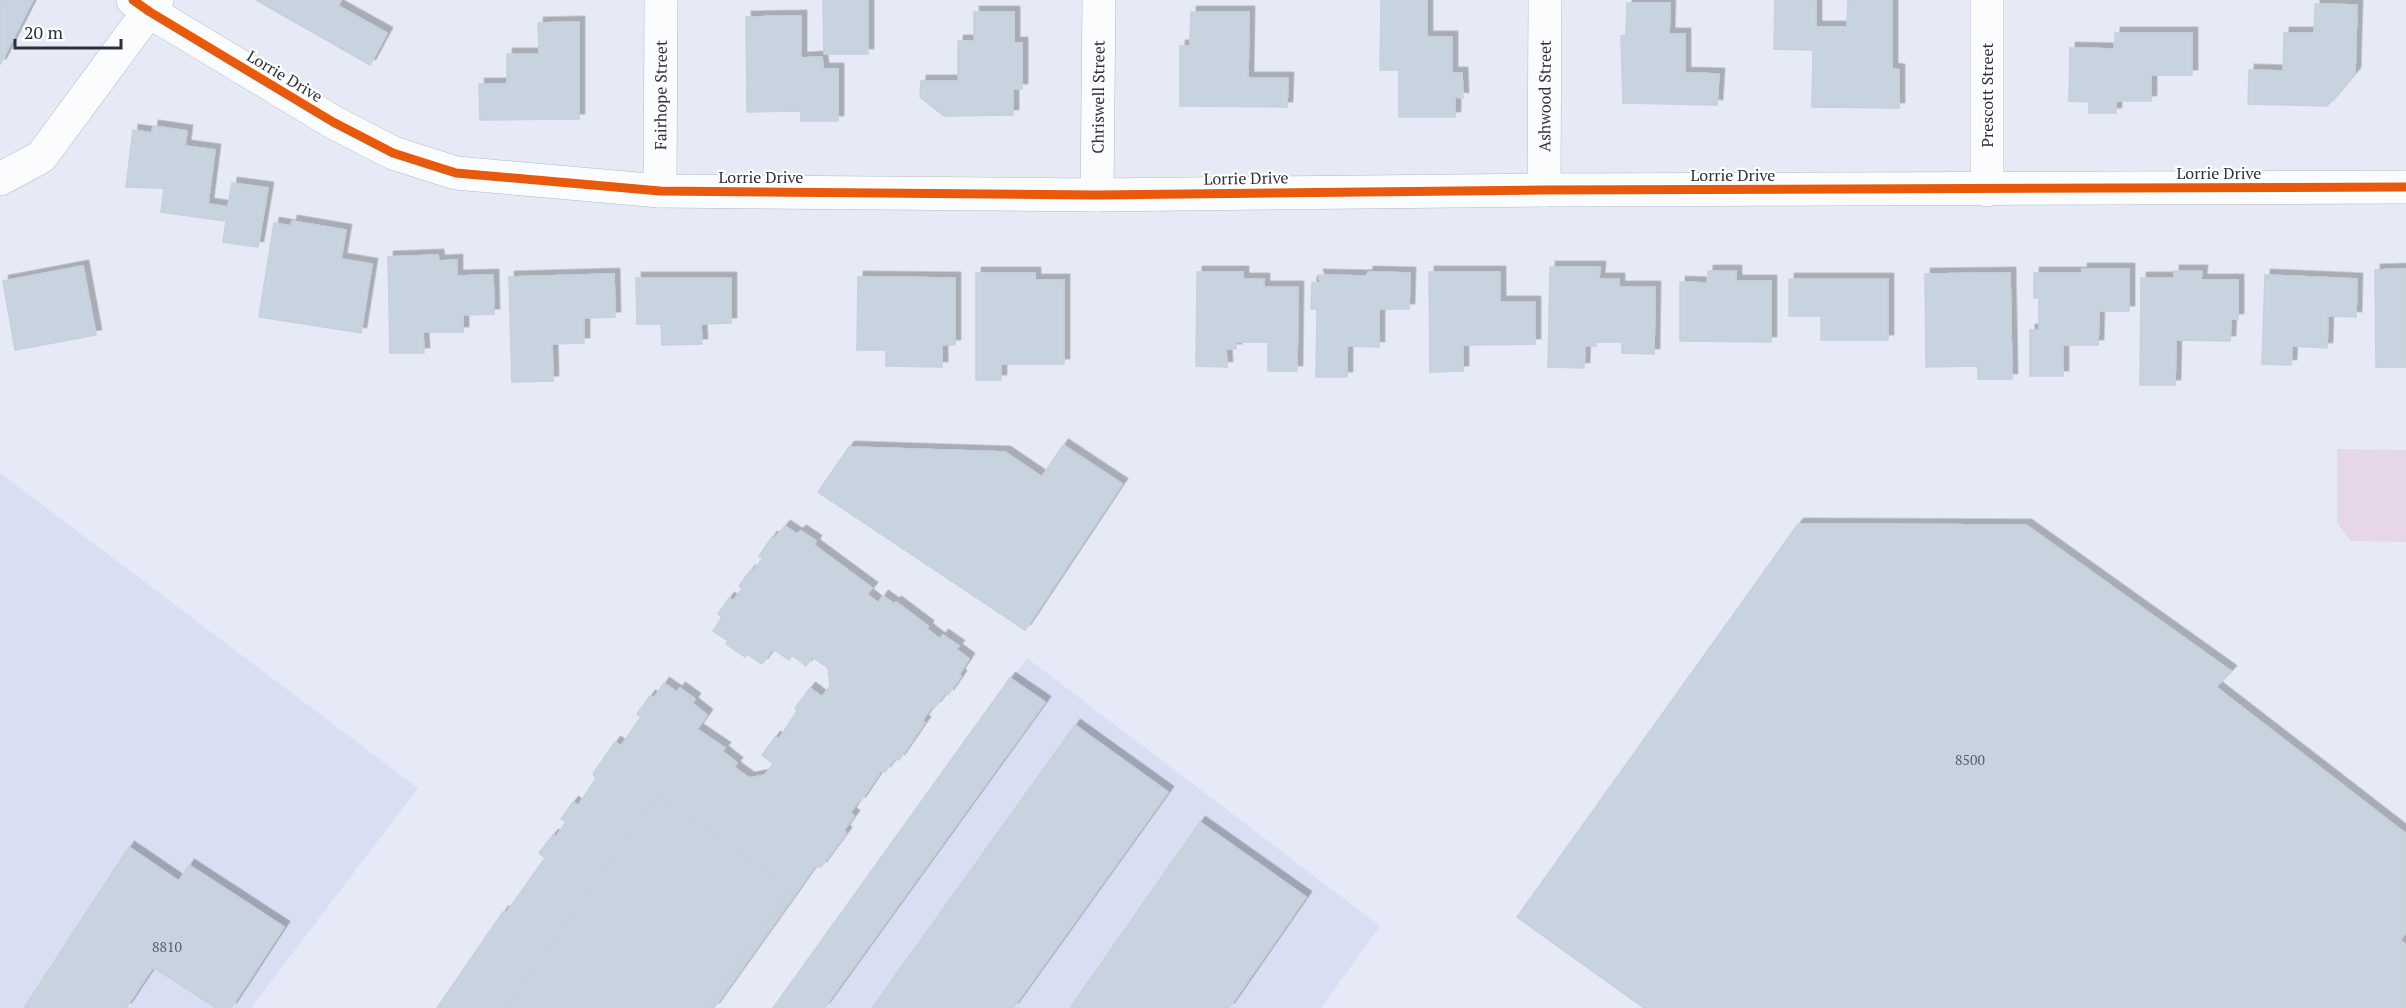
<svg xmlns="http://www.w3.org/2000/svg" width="2406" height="1008" font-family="'PT Serif',serif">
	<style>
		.built { fill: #d8dff3 }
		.green { fill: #e6d6ea }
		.building { fill: #c7d4df; stroke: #c8d0d8; stroke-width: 1.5; filter: url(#shadow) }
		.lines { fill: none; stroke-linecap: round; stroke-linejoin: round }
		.minor-casing { stroke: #b4b8c3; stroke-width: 34 }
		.minor { stroke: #fbfcfe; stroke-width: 33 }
		.cycleway-casing { stroke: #fff; stroke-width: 13 }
		.cycleway { stroke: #e8590c; stroke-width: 9 }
		.labels { text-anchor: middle; stroke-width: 4.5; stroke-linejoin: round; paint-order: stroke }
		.number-label { font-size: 14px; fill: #555c66 }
		.street-label { font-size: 16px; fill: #2c303b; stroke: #fff }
	</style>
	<defs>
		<filter id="shadow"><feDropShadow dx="5.5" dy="-5.5" stdDeviation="0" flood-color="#0004"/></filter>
	</defs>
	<rect width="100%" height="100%" fill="#e5eaf6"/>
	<path class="built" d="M0,473L418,788L251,1008H0Z
		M1027,658L1380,926L1321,1008H773Z"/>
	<path class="green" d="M2337,449L2406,450V542L2351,541L2337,523Z"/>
	<path class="building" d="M0,0H33L0,65Z
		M256,0H341L338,6L387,33L370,65Z
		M823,0H868V54H824Z
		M1381,0H1427V37H1452V73H1462L1463,98L1455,97V117H1399V70H1380Z
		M1775,0H1816V27H1847L1848,0H1892V69L1899,70V108L1812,107L1813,50L1774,49Z
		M1627,3H1670L1669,34H1685V73L1719,74L1717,105L1623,103L1621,36L1626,35Z
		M2315,4L2357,5L2355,73L2327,106L2248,104L2249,70L2283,71L2284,33H2314Z
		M974,12H1014V43H1022V89H1013V115L944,116L920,97L921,81H958V41H974Z
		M1191,12H1249L1248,78H1288L1287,107L1180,106V46H1190Z
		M801,16V58L822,57L823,69H838V121H801V111L747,112L746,17Z
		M579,22V119L480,120L479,84H507V54H539L538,23Z
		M2115,33H2192V75H2151V101H2116V113H2089V102L2069,101L2070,48L2114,49Z
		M153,126L187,131L185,146L215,150L208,204L228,207L232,183L268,188L258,247L223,242L226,221L161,212L164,188L126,187L133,130L152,133Z
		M292,221L346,230L341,259L372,264L361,333L259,317L274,223L291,226Z
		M438,255L439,261L457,260V276L493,275L494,314L463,315V332H423L424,353H390L388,257Z
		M83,266L96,335L15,350L3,281Z
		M1550,267H1600L1599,279H1619V287H1655L1654,354L1622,353V342H1596V346H1585L1584,368L1548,367Z
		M2082,269H2129V311H2099L2098,345H2063V376H2030V330H2039V298H2034V273H2082Z
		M2406,269V367H2376L2375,270Z
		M1708,271H1736V281H1771V342L1680,341V282L1707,283Z
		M2174,271H2202L2201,280H2238V319H2231L2230,341L2176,340L2175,385H2140L2141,278H2174Z
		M1197,272H1243V279H1264V287H1298L1297,371H1268V342H1236V349H1226L1227,367L1196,366Z
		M1368,272L1410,273L1409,309H1379V347L1347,346V377H1316L1317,309H1311L1312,282L1321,283L1318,275L1367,276Z
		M1429,272H1500V302H1535V344L1463,345V371L1430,372Z
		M976,273H1035V280H1064V364H1001V380H976Z
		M2010,273L2012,379H1978V366L1926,367L1925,274Z
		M614,274L615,317L584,318V343L552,344L553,381L512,382L509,277Z
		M2265,275L2357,279L2356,317L2328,316L2327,348L2292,346L2291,365L2262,364Z
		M858,277L955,278V345H942V367L886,366V350H857Z
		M636,278H731V323L701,324L702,344L662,345L661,324H637Z
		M1789,279H1888V340H1821V316H1789Z
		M1063,445L1122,484L1025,630L818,492L849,447L1005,452L1042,477Z
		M1798,524L2026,525L2231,671L2216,687L2406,834V932L2400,940L2406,945V1008H1644L1517,917Z
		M785,526L797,534L801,531L816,541L814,545L872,588L867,594L878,603L883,596L894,604L896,602L928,626L927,629L940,639L943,635L959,646L956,649L969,659L959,674L961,676L948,695L945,693L935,707L932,706L922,721L925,722L899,760L895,758L885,772L881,771L860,802L858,801L850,813L854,816L844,830L846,833L821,867L815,866L714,1008H437L503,912L506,913L545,858L539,853L553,835L556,837L566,822L561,819L573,802L578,806L596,778L593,774L615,742L621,746L641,717L637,714L650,696L654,698L664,683L677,692L680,688L695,699L692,703L707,715L697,729L725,748L722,751L737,763L734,767L749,778L765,775L773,764L762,755L775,737L779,739L797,711L795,708L810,688L822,697L830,686L828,668L812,657L806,666L792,655L789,660L773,649L762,664L747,654L745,657L726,644L728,641L713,631L722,617L718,614L729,598L733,601L742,589L739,586L750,571L752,572L763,558L759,556L772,537L774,539Z
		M1010,678L1045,702L824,1008H773Z
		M1075,725L1168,792L1013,1008H872Z
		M657,795L790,888L705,1008H506Z
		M1200,822L1306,897L1229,1008H1070Z
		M129,847L179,881L189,865L284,927L231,1008H216L153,967L126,1008H24Z"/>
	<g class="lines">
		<defs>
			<g id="minor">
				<path d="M133,0L150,12L333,122L393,153L456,173L660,191L1097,195L1544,190L2406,187"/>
				<path d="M1987,0V190"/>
				<path d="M0,179L41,157L157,0"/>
				<path id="s1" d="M1544,190L1545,0"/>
				<path id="s2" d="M660,191L661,0"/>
				<path id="s3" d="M1097,195L1099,0"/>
			</g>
		</defs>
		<use href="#minor" class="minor-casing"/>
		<use href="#minor" class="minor"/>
		<defs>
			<path id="cycleway" d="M133,0L150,12L333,122L393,153L456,173L660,191L1097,195L1544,190L2406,187"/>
		</defs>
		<use href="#cycleway" class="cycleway-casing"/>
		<use href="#cycleway" class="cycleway"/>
	</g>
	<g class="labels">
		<g class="number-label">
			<text x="1970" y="765">8500</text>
			<text x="167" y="952">8810</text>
		</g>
		<g class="street-label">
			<text transform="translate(285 76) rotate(31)" y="6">Lorrie Drive</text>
			<text dy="6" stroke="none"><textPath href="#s1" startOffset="94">Ashwood Street</textPath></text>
			<text transform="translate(1987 95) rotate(-90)" y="6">Prescott Street</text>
			<text dy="6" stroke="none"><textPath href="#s2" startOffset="96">Fairhope Street</textPath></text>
			<text dy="6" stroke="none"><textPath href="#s3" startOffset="98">Chriswell Street</textPath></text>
			<text x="2219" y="179">Lorrie Drive</text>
			<text x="1733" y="181">Lorrie Drive</text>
			<text x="761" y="183">Lorrie Drive</text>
			<text transform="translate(1246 178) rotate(-1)" y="6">Lorrie Drive</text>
		</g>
	</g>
	<path d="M15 39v9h106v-9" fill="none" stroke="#2c303b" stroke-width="3"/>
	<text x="24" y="39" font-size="18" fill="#2c303b" stroke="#ffffff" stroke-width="4.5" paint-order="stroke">20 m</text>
</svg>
